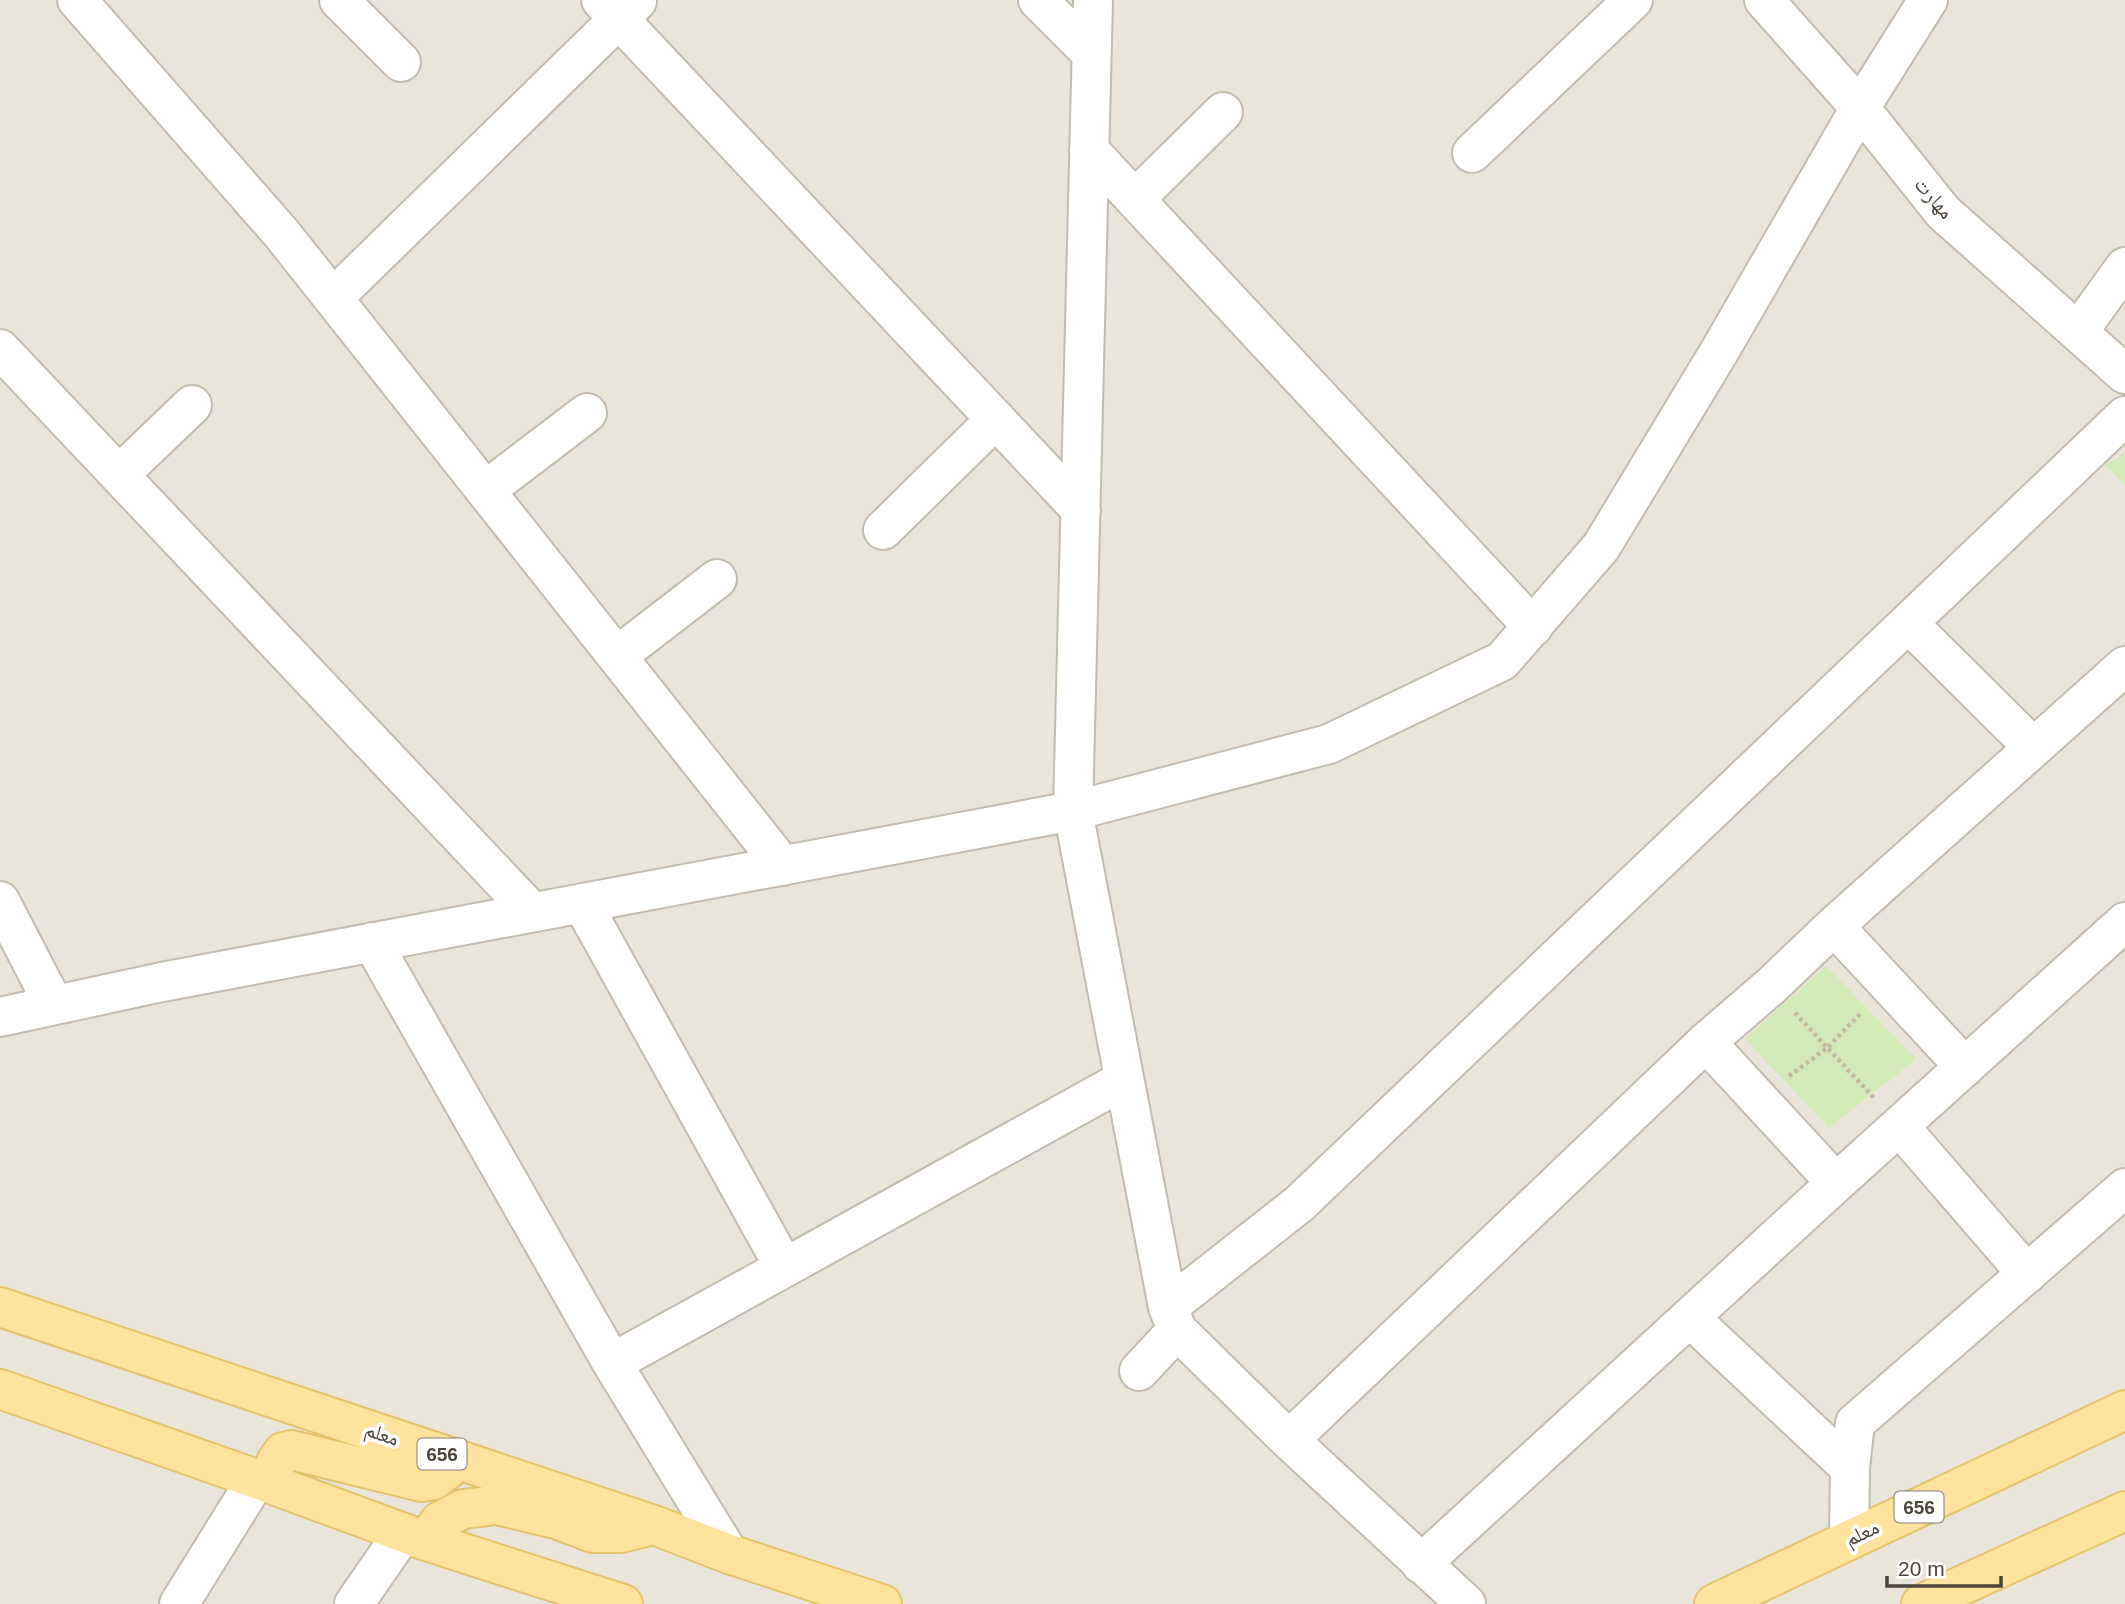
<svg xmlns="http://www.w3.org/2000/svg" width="2125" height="1604" font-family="Arial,'Noto Naskh Arabic',sans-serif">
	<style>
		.residential { fill: #eae5da }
		.green { fill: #d2eab5 }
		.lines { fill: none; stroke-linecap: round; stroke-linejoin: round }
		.minor-casing { stroke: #c2bbae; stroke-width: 42 }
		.major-casing { stroke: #e6c16a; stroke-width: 42 }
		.path { stroke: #c4b79f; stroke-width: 4.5; stroke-dasharray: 3.5 3.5; stroke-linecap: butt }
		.minor { stroke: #fff; stroke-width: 38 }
		.major { stroke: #ffe39c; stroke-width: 38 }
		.labels { text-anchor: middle; stroke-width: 7; stroke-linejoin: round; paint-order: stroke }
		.shield { fill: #fff; stroke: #817c74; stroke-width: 2 }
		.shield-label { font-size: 19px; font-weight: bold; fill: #4b4439 }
		.street-label { font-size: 21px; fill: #4b4439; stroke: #fff }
	</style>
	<rect width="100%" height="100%" fill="#f6f3ec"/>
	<path class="residential" d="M0,0H2125V1604H0Z"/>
	<path class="green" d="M2125,453V485L2106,465Z
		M1826,966L1916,1059L1829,1128L1745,1039Z"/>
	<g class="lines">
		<defs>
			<path id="minor" d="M77,0L282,234L783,866
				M339,0L401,62
				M601,0L1081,510
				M1038,0L1091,53
				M1093,0L1073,811L1168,1307L1177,1330L1289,1440L1466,1604
				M1764,0L1860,108L1943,212L2125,374
				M1089,150L1533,627
				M1472,153L1633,0
				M1135,199L1223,112
				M333,298L637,1
				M2078,332L2125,267
				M0,349L532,912
				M119,475L192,405
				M486,490L587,413
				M883,530L996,419
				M1908,623L2033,747
				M617,656L717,579
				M0,901L54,1005
				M582,903L784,1267
				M1834,926L1965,1067
				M372,942L612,1363L729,1554
				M0,1017L162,982L1073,811L1329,744L1502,661L1601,547L1719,352L1860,108L1928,0
				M1706,1042L1836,1183
				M1900,1127L2027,1274
				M1168,1307L1299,1204L2125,416
				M1690,1318L1850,1468
				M612,1363L1124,1080
				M1139,1371L1177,1330
				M1289,1440L1706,1042L1771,986L1834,926L2125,666
				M1849,1539L1850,1468L1855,1423L2125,1188
				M1421,1564L1836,1183L2125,922
				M179,1604L256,1480
				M354,1604L403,1533"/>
			<path id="major" d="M0,1307L654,1525L729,1554L882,1604
				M0,1389L268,1483L426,1541L623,1604
				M268,1483L276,1462L283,1452L291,1450L422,1482L434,1480L460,1460
				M426,1541L440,1521L463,1509L497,1505L556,1519L593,1533H621L645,1527
				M1714,1604L2125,1410
				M1921,1604L2125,1511"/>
		</defs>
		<use href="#minor" class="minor-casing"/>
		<use href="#major" class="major-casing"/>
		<path class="path" d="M1795,1013L1875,1099
			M1789,1076L1827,1048L1861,1013"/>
		<use href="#minor" class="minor"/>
		<use href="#major" class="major"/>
	</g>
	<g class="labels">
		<g class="shield">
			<rect x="417.5" y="1438.5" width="49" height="31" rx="5"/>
			<rect x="1894.5" y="1491.5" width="49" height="31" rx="5"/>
		</g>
		<g class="shield-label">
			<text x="442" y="1461">656</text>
			<text x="1919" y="1514">656</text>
		</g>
		<g class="street-label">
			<text transform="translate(1934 198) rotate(49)" y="7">مهارت</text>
			<text transform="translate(382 1434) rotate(19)" y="7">معلم</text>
			<text transform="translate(1862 1533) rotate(-25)" y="7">معلم</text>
		</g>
	</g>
	<path d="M1887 1576v10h114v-10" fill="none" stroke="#4b4439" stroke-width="3.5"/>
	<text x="1898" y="1576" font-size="21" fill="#4b4439" stroke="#ffffff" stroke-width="5" paint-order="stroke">20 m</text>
</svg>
